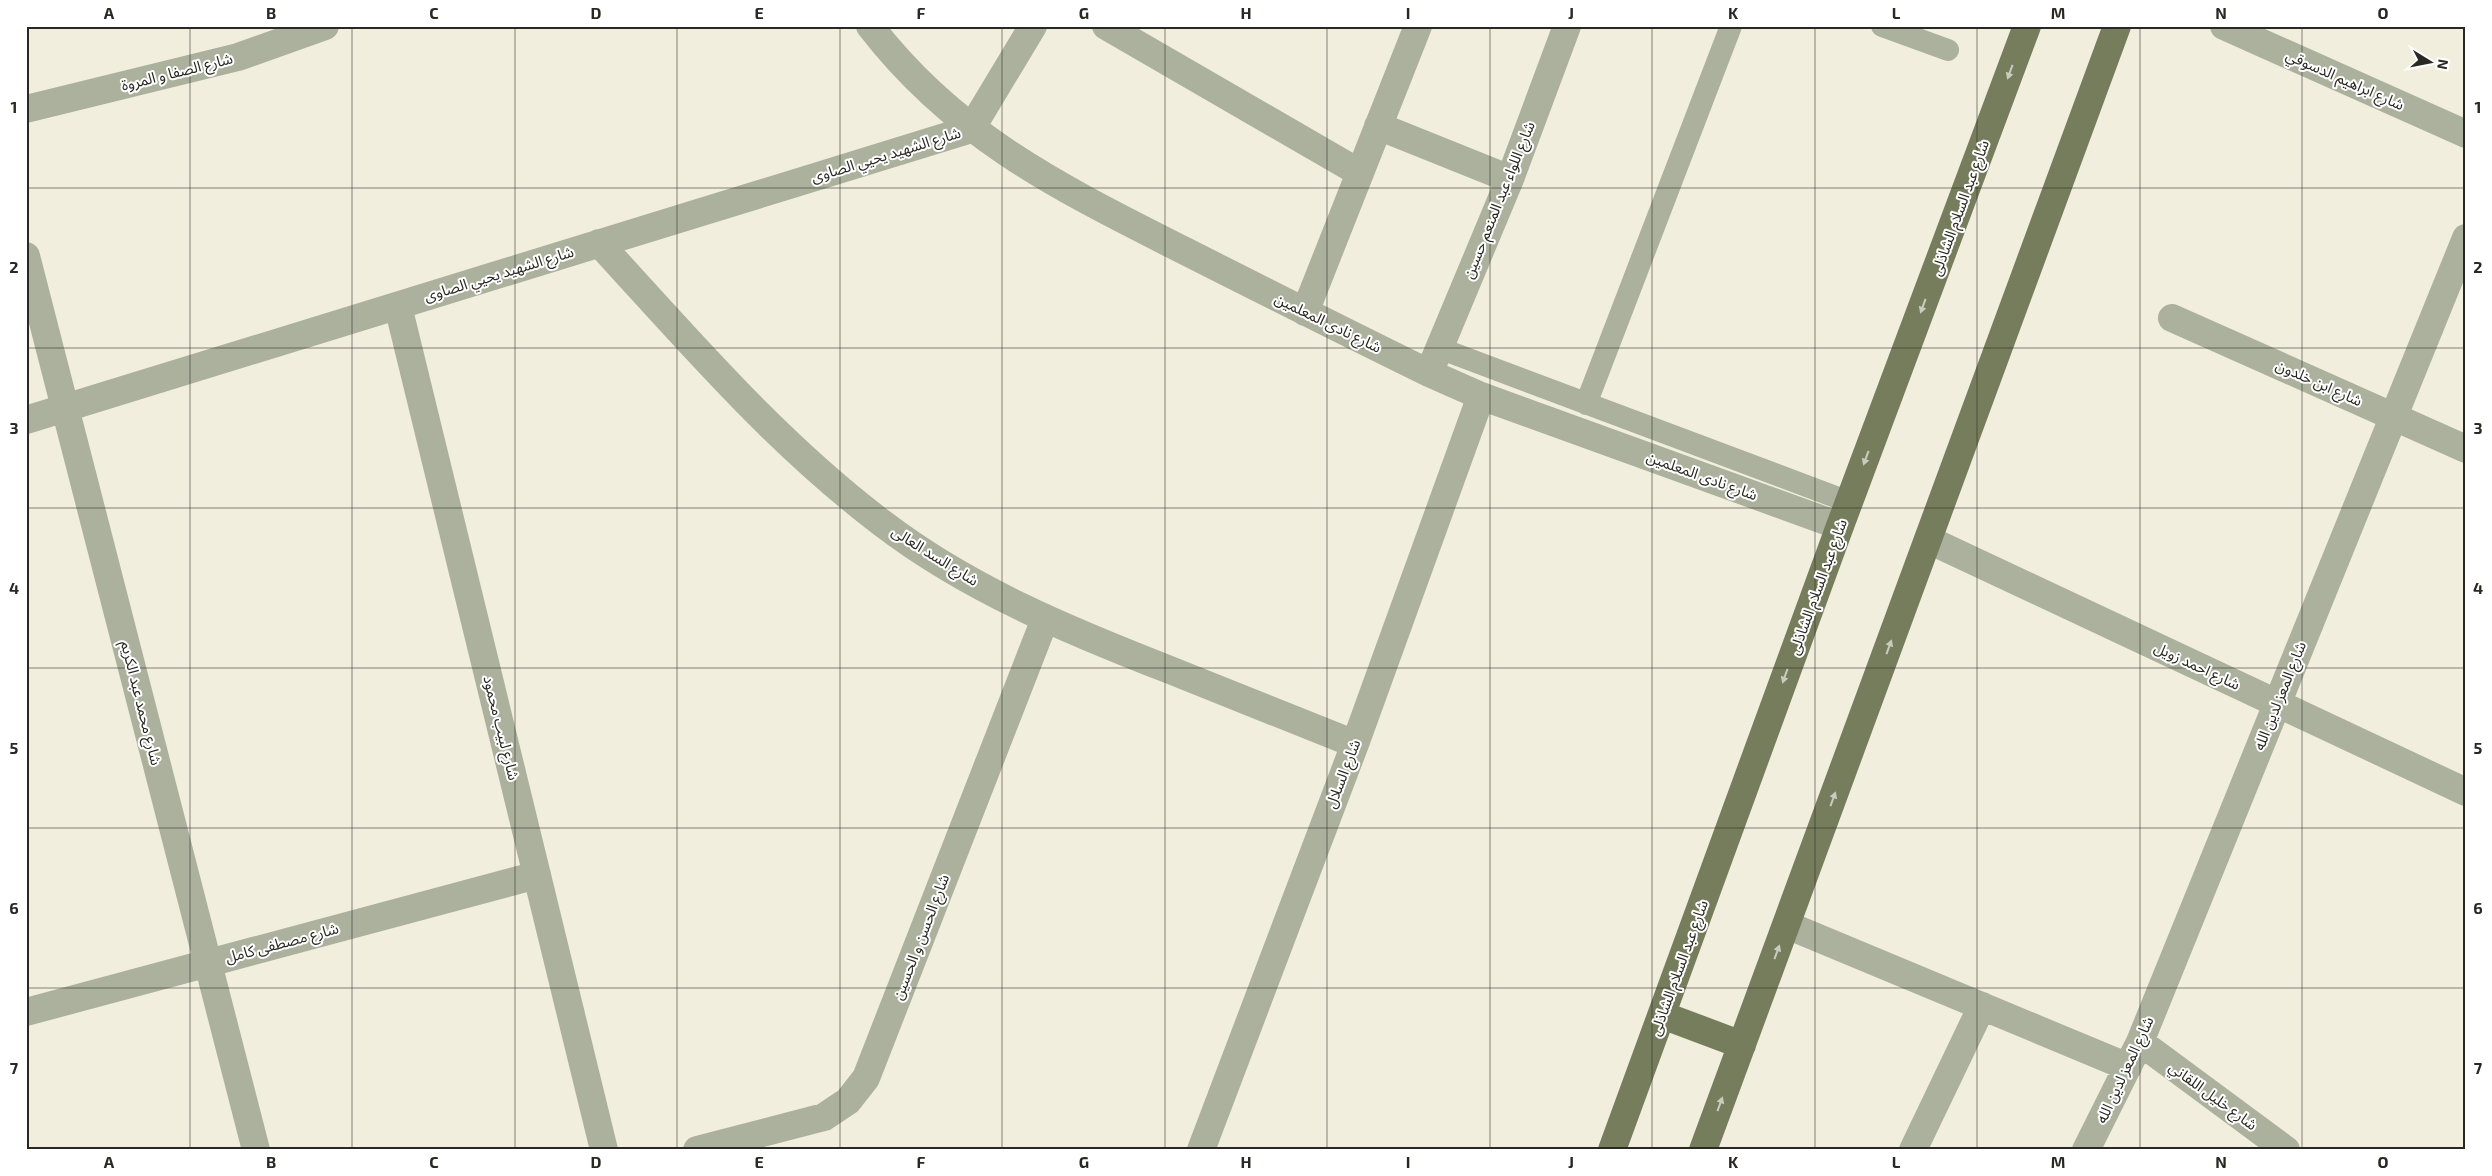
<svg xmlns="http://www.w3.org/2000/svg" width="2492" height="1176" font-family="'Exo 2','Noto Sans Arabic',sans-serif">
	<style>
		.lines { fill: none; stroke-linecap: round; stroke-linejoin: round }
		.lane { stroke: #acb19e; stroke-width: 22 }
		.street { stroke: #acb19e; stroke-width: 28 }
		.primary { stroke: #767d5c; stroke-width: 28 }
		.oneway { fill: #c8cbbe }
		.grid { fill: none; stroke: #2a2822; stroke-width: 1; stroke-opacity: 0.55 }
		.labels { text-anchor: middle; stroke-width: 4; stroke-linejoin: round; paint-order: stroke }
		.street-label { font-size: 15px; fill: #2a2822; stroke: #fff }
		.neatline { fill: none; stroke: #2a2822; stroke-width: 2 }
		.grid-label { font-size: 16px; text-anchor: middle; font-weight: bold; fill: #2a2822 }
	</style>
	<rect width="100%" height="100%" fill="#f2eede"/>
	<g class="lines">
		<path class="lane" d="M1882,26L1948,50
			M1439,348L1849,502
			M1586,404L1731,26"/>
		<path class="street" d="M870,26C956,138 1063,189 1185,251C1266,292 1347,333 1429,373L1481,396L1840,526
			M1106,26L1360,173
			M2224,26L2466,134
			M26,109L238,57L325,26
			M1378,126L1510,179
			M599,243C689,341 776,443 882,523C968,589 1070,631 1170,670C1231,695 1293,719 1355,744
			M26,256L256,1150
			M398,306L604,1150
			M1305,312L1418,26
			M2172,318L2466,449
			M1429,373L1510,179L1567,26
			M26,420L971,129L1033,26
			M1929,540L2466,792
			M1787,925L2128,1067
			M26,1012L537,875
			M2140,1042L2286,1150
			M697,1150L824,1117L848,1101L866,1078L1045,619
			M1201,1150L1355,744L1481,396
			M1913,1150L1982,1006
			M2086,1150L2140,1042L2466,238"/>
		<path class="primary" d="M1662,1015L1742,1045
			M1612,1150L1840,526L2027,26
			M1703,1150L2117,26"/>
	</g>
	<defs><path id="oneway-solid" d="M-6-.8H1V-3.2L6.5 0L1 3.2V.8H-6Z" transform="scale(1.25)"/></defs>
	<g class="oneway">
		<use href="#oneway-solid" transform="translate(2010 72) rotate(110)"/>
		<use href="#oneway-solid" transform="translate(1923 306) rotate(110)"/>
		<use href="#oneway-solid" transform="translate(1866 458) rotate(110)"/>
		<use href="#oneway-solid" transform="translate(1889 647) rotate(-70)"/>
		<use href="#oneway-solid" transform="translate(1785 676) rotate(110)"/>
		<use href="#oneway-solid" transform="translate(1833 799) rotate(-70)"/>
		<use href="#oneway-solid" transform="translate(1777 952) rotate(-70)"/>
		<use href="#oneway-solid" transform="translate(1720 1104) rotate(-70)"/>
	</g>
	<path class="grid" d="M190,26V1150M352,26V1150M515,26V1150M677,26V1150M840,26V1150M1002,26V1150M1165,26V1150M1327,26V1150M1490,26V1150M1652,26V1150M1815,26V1150M1977,26V1150M2140,26V1150M2302,26V1150M26,188H2466M26,348H2466M26,508H2466M26,668H2466M26,828H2466M26,988H2466"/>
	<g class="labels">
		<g class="street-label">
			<text transform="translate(177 72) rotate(-14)" y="5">شارع الصفا و المروة</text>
			<text transform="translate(2345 80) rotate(24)" y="5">شارع ابراهيم الدسوقي</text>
			<text transform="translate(886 155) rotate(-17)" y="5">شارع الشهيد يحيي الصاوى</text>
			<text transform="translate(1499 200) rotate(-68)" y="5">شارع اللواء عبد المنعم حسين</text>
			<text transform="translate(1960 208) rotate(-70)" y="5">شارع عبد السلام الشاذلى</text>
			<text transform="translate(499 274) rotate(-17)" y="5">شارع الشهيد يحيي الصاوى</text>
			<text transform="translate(1328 323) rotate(26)" y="5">شارع نادى المعلمين</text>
			<text transform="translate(2319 383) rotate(24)" y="5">شارع ابن خلدون</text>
			<text transform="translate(1702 476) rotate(20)" y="5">شارع نادى المعلمين</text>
			<text transform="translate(935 556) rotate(32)" y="5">شارع السد العالى</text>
			<text transform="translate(1818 587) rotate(-70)" y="5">شارع عبد السلام الشاذلى</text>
			<text transform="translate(2197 666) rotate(25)" y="5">شارع احمد زويل</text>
			<text transform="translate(2280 696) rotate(-68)" y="5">شارع المعز لدين الله</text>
			<text transform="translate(141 703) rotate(76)" y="5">شارع محمد عبد الكريم</text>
			<text transform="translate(501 728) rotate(76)" y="5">شارع لبيب محمود</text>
			<text transform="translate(1343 774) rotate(-69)" y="5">شارع السلال</text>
			<text transform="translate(921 937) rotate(-69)" y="5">شارع الحسن و الحسين</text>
			<text transform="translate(282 943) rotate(-15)" y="5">شارع مصطفى كامل</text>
			<text transform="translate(1679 968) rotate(-70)" y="5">شارع عبد السلام الشاذلى</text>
			<text transform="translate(2125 1070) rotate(-65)" y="5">شارع المعز لدين الله</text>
			<text transform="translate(2213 1096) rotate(36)" y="5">شارع خليل اللقاني</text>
		</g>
	</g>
	<rect width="2492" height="1176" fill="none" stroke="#ffffff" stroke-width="55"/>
	<g transform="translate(2430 62) rotate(100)" stroke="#ffffff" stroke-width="4" paint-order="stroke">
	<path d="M0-4L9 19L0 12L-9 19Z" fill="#2a2822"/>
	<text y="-8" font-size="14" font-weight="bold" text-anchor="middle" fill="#2a2822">N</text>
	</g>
	<rect x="28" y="28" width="2436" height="1120" class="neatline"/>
	<g class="grid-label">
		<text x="109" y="19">A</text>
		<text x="271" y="19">B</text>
		<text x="434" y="19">C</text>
		<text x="596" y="19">D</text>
		<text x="759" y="19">E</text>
		<text x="921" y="19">F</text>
		<text x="1084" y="19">G</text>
		<text x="1246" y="19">H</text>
		<text x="1408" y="19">I</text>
		<text x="1571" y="19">J</text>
		<text x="1733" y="19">K</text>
		<text x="1896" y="19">L</text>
		<text x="2058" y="19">M</text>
		<text x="2221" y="19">N</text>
		<text x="2383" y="19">O</text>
		<text x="14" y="113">1</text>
		<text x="2478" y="113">1</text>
		<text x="14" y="273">2</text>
		<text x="2478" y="273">2</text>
		<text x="14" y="434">3</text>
		<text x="2478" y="434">3</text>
		<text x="14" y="594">4</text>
		<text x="2478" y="594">4</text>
		<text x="14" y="754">5</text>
		<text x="2478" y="754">5</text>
		<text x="14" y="914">6</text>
		<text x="2478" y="914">6</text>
		<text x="14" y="1074">7</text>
		<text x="2478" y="1074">7</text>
		<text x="109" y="1168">A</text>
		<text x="271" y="1168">B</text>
		<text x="434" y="1168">C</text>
		<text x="596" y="1168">D</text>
		<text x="759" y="1168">E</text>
		<text x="921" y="1168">F</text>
		<text x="1084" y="1168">G</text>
		<text x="1246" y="1168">H</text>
		<text x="1408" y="1168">I</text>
		<text x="1571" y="1168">J</text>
		<text x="1733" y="1168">K</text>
		<text x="1896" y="1168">L</text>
		<text x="2058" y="1168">M</text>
		<text x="2221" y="1168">N</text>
		<text x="2383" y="1168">O</text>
	</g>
</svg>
